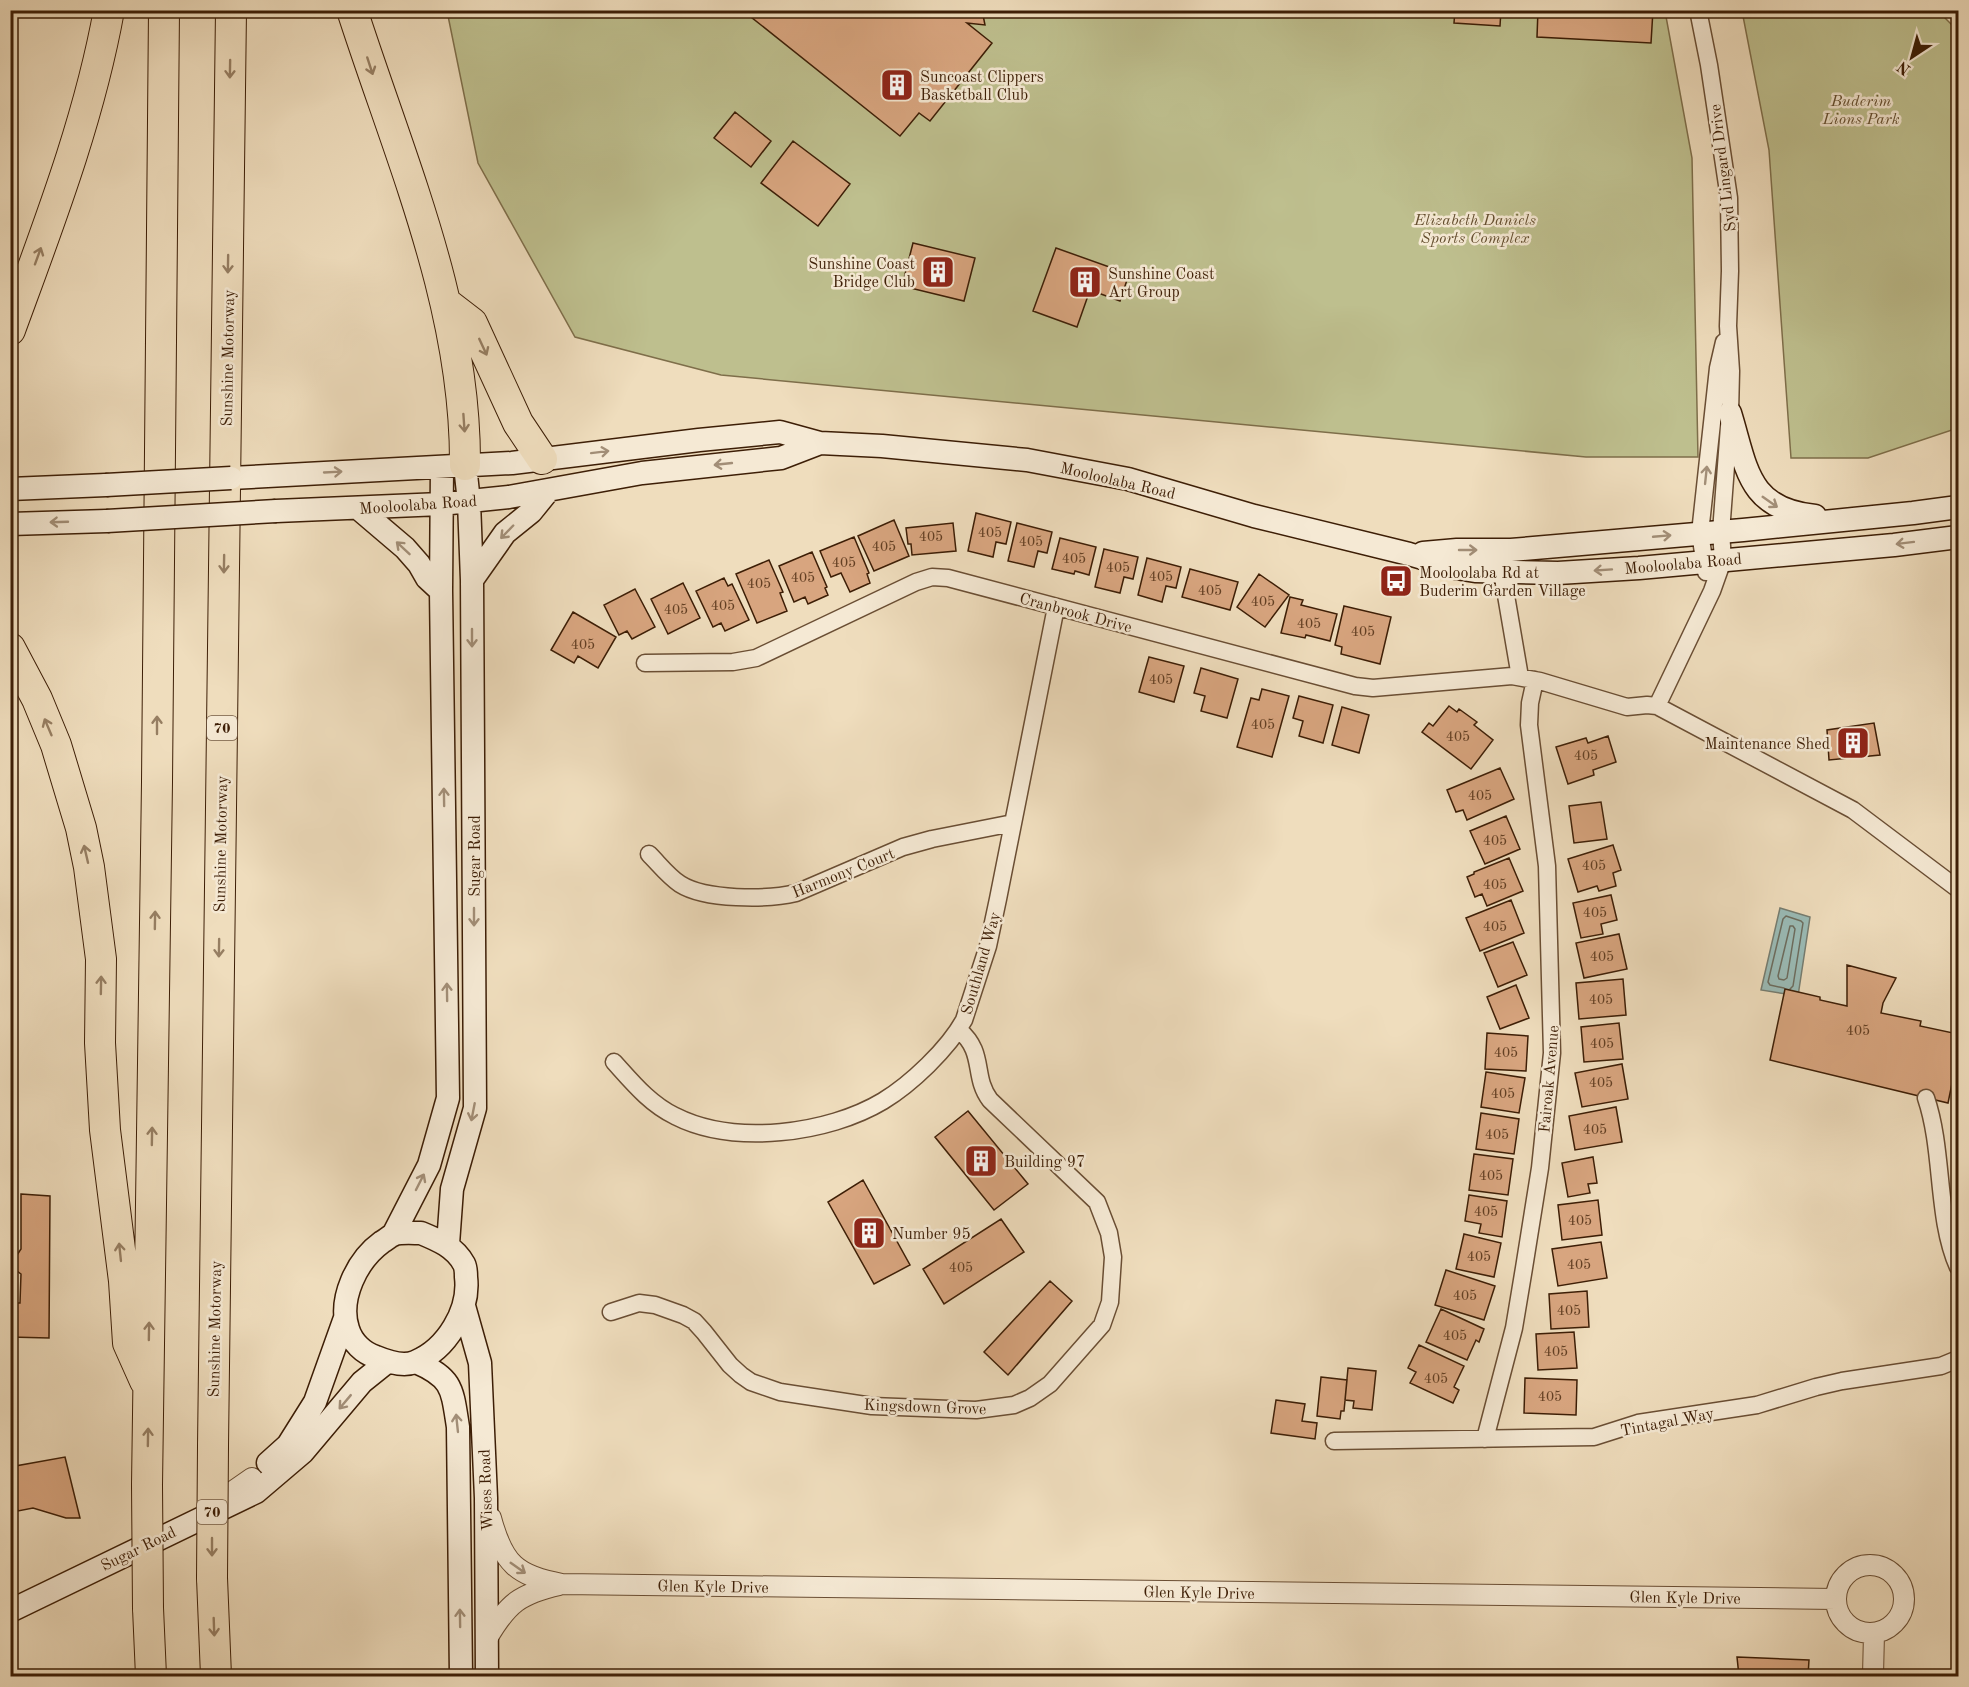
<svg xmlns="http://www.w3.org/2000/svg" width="1969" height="1687" font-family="'Old Standard TT',serif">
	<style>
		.green { fill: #bebf8e; stroke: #7e6e4a; stroke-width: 1.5 }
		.water { fill: #9abbb6; stroke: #757c70; stroke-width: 1.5 }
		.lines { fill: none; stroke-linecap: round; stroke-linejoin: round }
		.shore { stroke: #6c6c5e; stroke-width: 1.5 }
		.building { fill: #d8a57f; stroke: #3d1e06; stroke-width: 1.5 }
		.minor-casing { stroke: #6a4e34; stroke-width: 19 }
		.tertiary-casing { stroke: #6a4e34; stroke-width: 22 }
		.secondary-casing { stroke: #3d1e06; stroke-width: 25 }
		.motorway-casing { stroke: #3d1e06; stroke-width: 32 }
		.minor { stroke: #f5e9d4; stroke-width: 16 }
		.tertiary { stroke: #f5e9d4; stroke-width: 20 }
		.secondary { stroke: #f5e9d4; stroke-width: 22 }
		.motorway { stroke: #efddbd; stroke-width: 30 }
		.secondary-bridge-casing { stroke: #3d1e06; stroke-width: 25; stroke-linecap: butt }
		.motorway-bridge-casing { stroke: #3d1e06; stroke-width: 32; stroke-linecap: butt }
		.secondary-bridge { stroke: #f5e9d4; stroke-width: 22 }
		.motorway-bridge { stroke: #efddbd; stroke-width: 30 }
		.oneway { stroke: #967e62 }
		.oneway2 { stroke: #a28e77 }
		.labels { text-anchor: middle; stroke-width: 5; stroke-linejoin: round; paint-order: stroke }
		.number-label { font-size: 14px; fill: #644024 }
		.shield { fill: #f5e9d4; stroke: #745b44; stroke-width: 1.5 }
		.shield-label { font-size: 15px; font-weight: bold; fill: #3d1e06 }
		.poi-label { font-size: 16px; fill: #3d1e06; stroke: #f5e9d4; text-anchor: start }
		.park-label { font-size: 16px; font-style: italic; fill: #644e2f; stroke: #f5e9d4 }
		.street-label { font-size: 16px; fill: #3d1e06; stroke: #f5e9d4 }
	</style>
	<rect width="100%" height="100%" fill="#efddbd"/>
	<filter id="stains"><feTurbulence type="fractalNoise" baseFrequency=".00333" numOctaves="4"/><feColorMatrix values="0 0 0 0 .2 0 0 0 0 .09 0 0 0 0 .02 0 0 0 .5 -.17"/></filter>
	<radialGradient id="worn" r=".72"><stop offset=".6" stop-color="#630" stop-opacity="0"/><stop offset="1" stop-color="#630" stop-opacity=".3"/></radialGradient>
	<path class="green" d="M447,11H1665L1692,158L1698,457H1586L721,375L575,337L478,163Z
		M1742,11H1938L1958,31V428L1868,458H1791L1769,150Z"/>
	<path class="water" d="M1780,908L1810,917L1798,996L1761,990Z"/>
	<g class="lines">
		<path class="shore" d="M1790,926H1793L1795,929L1787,978L1784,980L1779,979L1778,976Z
			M1784,988L1770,985L1768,982L1783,919L1786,916L1801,921L1803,923L1793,986L1790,989"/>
	</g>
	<path class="building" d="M756,10H982L985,25L967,23L992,43L930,121L919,113L900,136L751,17Z
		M1455,10H1501L1500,26L1454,23Z
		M1538,10H1653L1651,43L1537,37Z
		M1778,10H1800L1794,15L1782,17Z
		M735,112L771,141L751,167L714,138Z
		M793,141L850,184L818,226L761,183Z
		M913,243L975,258L964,301L902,286Z
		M1056,248L1129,274L1120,301L1090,290L1077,327L1033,311Z
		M976,513L1011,522L1006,544L996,542L993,557L968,551Z
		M894,520L909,556L874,571L858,536Z
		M953,523L956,551L912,555L911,544H908L906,528Z
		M1017,523L1052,532L1047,553L1038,551L1034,567L1008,561Z
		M854,537L869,573L867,574L870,583L850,592L841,573L831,577L820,551Z
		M1060,538L1096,547L1089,575L1075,571L1074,574L1052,569Z
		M1104,549L1138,557L1133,579L1124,577L1120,593L1095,587Z
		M812,552L827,587L825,588L828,595L808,604L805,597L794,602L779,566Z
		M1147,558L1181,567L1176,588L1166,586L1162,602L1138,595Z
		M769,560L783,592L780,593L787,611L757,623L736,574Z
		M1190,569L1238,582L1230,610L1182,597Z
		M1259,574L1289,595L1265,627L1237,607Z
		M724,578L728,586L732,584L749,620L725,631L721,623L713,627L696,591Z
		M683,583L700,618L668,634L651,599Z
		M635,589L655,627L632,639L627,631L619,635L604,605Z
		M1290,597L1303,600L1301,605L1337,614L1330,641L1306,635L1305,638L1281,633Z
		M1344,606L1391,617L1380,664L1341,654L1342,647L1335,645Z
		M573,612L616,637L598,668L578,656L574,663L551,650Z
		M1149,657L1184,666L1174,702L1139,692Z
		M1201,668L1238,679L1227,718L1201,711L1205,696L1194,693Z
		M1262,689L1289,696L1272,757L1237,747L1251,698L1259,700Z
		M1299,696L1333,705L1323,743L1299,736L1303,721L1293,718Z
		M1449,706L1457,712L1459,709L1477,722L1474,725L1493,740L1471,769L1422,732L1429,723L1433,726Z
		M1342,707L1369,715L1359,753L1332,745Z
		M1874,723L1880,755L1829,760L1827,730Z
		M1608,736L1616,762L1593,770L1594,775L1568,784L1556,747L1586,738L1588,743Z
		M1500,768L1514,799L1467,820L1463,810L1456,812L1447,790Z
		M1601,802L1607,839L1574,843L1569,806Z
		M1506,816L1520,849L1485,864L1470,831Z
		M1613,845L1621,870L1613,873L1616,886L1599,891L1597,886L1578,892L1568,859Z
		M1509,858L1523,891L1487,906L1482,894L1475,897L1467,877L1474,874V872Z
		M1611,895L1617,920L1601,924L1603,934L1581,938L1573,903Z
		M1511,900L1524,933L1480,951L1466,918Z
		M1619,934L1627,969L1584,978L1576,943Z
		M1513,942L1527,975L1498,987L1484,953Z
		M1847,965L1896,978L1883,1003L1881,1013L1921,1021L1920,1026L1958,1034V1054L1948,1103L1770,1060L1785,989L1820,997V1000L1847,1006Z
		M1623,979L1626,1015L1579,1019L1576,983Z
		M1516,985L1529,1018L1500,1029L1487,997Z
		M1619,1023L1623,1059L1584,1062L1581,1027Z
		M1487,1033L1528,1036L1526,1071L1485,1069Z
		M1622,1064L1628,1099L1582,1107L1575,1073Z
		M1486,1072L1525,1078L1519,1113L1481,1107Z
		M1616,1107L1622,1142L1575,1150L1569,1116Z
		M968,1111L1028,1184L994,1210L935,1137Z
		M1481,1113L1519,1119L1514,1154L1476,1149Z
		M1474,1154L1513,1159L1508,1195L1469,1190Z
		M1593,1157L1597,1183L1588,1184L1590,1193L1568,1197L1562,1163Z
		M863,1180L910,1265L874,1284L828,1202Z
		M21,1194L50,1196L49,1338L10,1337V1303H20L21,1274L17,1271V1255L21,1249Z
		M1469,1195L1507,1201L1502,1237L1479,1233L1481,1224L1465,1221Z
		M1598,1200L1602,1235L1562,1240L1558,1205Z
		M1001,1219L1024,1252L944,1304L923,1269Z
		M1464,1234L1501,1243L1494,1277L1456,1269Z
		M1601,1242L1607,1278L1558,1286L1552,1249Z
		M1446,1270L1495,1286L1484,1320L1435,1305Z
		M1050,1281L1072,1301L1008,1375L984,1352Z
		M1587,1291L1589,1327L1551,1329L1549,1294Z
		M1441,1309L1484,1329L1479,1342L1476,1340L1467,1360L1426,1342Z
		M1574,1332L1577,1368L1538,1370L1536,1334Z
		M1419,1345L1464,1366L1454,1387L1459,1390L1453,1403L1410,1383L1416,1372L1408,1368Z
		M1348,1368L1376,1371L1372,1410L1353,1408L1354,1401L1345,1400Z
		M1321,1377L1347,1380L1344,1411H1341L1340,1419L1317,1416Z
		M1525,1378L1577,1380L1576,1415L1524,1413Z
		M1276,1400L1305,1404L1302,1421L1317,1423L1315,1439L1271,1433Z
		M65,1457L80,1518H66L33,1508L18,1511L14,1498L10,1499V1467Z
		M1737,1657L1809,1660L1808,1676H1739Z
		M579,1671L680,1672V1676H579Z"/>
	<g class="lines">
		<defs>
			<path id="minor" d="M1502,572L1520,677
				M1706,572L1700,533L1718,368L1724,342
				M645,663L733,662L756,658L916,582L932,577L948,578L1355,686L1373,688L1512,676L1540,681L1627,707L1647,705L1657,706L1853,810L1958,889
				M1657,706L1712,591L1723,560L1721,532L1730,413L1731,371L1728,326L1730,271L1729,198L1709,65L1698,10
				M649,854C659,864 668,876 680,884C705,900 767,900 796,893L903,847L932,839L1013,823
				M614,1062C633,1083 650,1104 675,1116C734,1146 828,1134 883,1101C911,1084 948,1049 964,1020L988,946L998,899L1056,607
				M1926,1098C1944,1151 1936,1218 1958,1267
				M611,1312L639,1303L655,1305L683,1315L694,1321L704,1332L730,1365L741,1375L751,1382L780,1392L872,1406L976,1410L1014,1405L1030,1398L1050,1384L1102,1325L1110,1302L1113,1257L1109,1233L1097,1202L990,1100C972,1076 986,1053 959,1030
				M1485,1439L1514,1328L1524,1268L1540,1168L1552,1053L1547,866L1529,725L1530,703L1535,680
				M1334,1441L1594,1437L1638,1423L1757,1405L1816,1387L1842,1381L1941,1366L1958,1359"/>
			<path id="tertiary" d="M216,1503L252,1478
				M491,1518C503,1563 516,1576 562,1584L1836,1599
				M1836 1599a34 34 0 1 1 68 0a34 34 0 1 1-68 0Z
				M488,1637C508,1603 520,1594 559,1585
				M1873,1676L1874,1633"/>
			<path id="secondary" d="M1730,413C1747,468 1747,509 1815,516
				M231,478L512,463L699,440L780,432L820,443L882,446L1027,460L1128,479L1254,516L1409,554L1456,568L1475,571L1558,573L1639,568L1894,545L1958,537
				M10,489L106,485
				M358,508L405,548L419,564L427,578L441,591
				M276,511L441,504L509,497L642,473L781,458L820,443
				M10,524L107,521
				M1423,553L1457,550H1511L1743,530L1913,513L1958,507
				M472,580L505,533L531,512L548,491
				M421,1233C438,1240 455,1247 464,1264C466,1268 466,1273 466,1277C470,1310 447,1349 415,1362C403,1367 388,1362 376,1357C363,1353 352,1342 348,1329C338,1299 357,1260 382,1242C386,1240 390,1236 394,1234C402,1232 413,1233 421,1233Z
				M393,1235L429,1165L448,1098L441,591L442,467
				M448,1244L452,1189L475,1108L472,580L469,502L465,465
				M464,1306L480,1363L486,1498L487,1676
				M416,1362C453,1378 452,1389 458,1427L461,1676
				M268,1463L288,1445L315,1402L345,1318
				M10,1611L256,1492L303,1452L362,1382L387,1362"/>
			<path id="motorway" d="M352,10C400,159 466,306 465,465
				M446,303L472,323L518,423L542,459
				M10,330C48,226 89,121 109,10
				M10,648L37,699L56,745L81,828L89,867L101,959L100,1043L105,1130L124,1281L128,1343L145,1381
				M213,1446L231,10
				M147,1485L157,782L164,10
				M212,1578L216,1676
				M148,1608L151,1676"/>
		</defs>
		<use href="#minor" class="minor-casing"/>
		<use href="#tertiary" class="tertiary-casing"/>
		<use href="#secondary" class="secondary-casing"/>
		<use href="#motorway" class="motorway-casing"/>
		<use href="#minor" class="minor"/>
		<use href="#tertiary" class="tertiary"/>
		<use href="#secondary" class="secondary"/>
		<use href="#motorway" class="motorway"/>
		<defs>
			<path id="secondary-bridge" d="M106,485L231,478
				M107,521L276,511"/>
			<path id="motorway-bridge" d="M147,1485L148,1608
				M212,1578L213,1446"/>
		</defs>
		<use href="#secondary-bridge" class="secondary-bridge-casing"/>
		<use href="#motorway-bridge" class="motorway-bridge-casing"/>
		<use href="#secondary-bridge" class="secondary-bridge"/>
		<use href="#motorway-bridge" class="motorway-bridge"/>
	</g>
	<defs><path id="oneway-shaft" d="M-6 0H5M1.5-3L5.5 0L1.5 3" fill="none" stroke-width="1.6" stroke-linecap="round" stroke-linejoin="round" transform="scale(1.5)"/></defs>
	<g class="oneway">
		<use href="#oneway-shaft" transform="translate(370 66) rotate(72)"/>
		<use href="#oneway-shaft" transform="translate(230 69) rotate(91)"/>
		<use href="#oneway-shaft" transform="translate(38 256) rotate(-70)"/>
		<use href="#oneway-shaft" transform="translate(228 264) rotate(91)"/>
		<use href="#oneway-shaft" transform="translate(483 347) rotate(65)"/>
		<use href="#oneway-shaft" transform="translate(464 423) rotate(86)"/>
		<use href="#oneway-shaft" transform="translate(224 564) rotate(91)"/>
		<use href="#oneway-shaft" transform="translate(157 725) rotate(-90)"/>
		<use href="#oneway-shaft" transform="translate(48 727) rotate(-113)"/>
		<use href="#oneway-shaft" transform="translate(86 854) rotate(-103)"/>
		<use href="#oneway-shaft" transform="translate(155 920) rotate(-89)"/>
		<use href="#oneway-shaft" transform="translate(219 948) rotate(91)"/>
		<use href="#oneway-shaft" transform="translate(101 985) rotate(-89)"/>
		<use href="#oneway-shaft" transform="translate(152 1136) rotate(-89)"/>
		<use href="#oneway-shaft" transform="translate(120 1252) rotate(-96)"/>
		<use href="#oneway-shaft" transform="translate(149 1331) rotate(-89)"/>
		<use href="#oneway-shaft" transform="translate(148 1437) rotate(-89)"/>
		<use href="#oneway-shaft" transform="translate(212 1547) rotate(90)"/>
		<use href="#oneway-shaft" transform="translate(214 1627) rotate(88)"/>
	</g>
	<g class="oneway2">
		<use href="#oneway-shaft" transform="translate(600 452) rotate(-7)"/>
		<use href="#oneway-shaft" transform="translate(723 464) rotate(174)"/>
		<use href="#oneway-shaft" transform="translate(333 472) rotate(-3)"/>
		<use href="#oneway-shaft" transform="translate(1706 475) rotate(-84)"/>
		<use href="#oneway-shaft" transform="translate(1770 502) rotate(35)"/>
		<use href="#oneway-shaft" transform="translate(59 522) rotate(178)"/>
		<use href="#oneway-shaft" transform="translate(507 532) rotate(134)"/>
		<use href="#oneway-shaft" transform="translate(1662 536) rotate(-5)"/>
		<use href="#oneway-shaft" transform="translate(1905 543) rotate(173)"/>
		<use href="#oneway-shaft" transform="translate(403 548) rotate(-137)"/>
		<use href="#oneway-shaft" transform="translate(1468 550)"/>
		<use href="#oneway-shaft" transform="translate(1603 570) rotate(176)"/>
		<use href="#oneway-shaft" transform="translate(472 638) rotate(90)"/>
		<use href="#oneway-shaft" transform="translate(444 797) rotate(-91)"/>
		<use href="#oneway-shaft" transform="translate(474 917) rotate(90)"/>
		<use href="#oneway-shaft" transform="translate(447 992) rotate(-91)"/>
		<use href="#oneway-shaft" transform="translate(473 1112) rotate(101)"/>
		<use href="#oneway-shaft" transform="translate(420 1182) rotate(-63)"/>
		<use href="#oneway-shaft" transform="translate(345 1402) rotate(130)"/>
		<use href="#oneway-shaft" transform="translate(457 1423) rotate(-96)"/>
		<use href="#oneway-shaft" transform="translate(518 1568) rotate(35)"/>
		<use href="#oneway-shaft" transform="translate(460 1618) rotate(-91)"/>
	</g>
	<defs>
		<symbol id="building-square" viewBox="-11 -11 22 22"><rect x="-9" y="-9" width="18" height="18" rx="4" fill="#8f2418" stroke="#f5e9d4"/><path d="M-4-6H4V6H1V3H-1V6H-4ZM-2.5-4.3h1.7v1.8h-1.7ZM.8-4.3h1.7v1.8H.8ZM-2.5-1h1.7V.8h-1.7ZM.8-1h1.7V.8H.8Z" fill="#fff"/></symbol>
		<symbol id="bus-square" viewBox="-11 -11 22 22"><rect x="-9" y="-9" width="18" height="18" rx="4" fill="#8f2418" stroke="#f5e9d4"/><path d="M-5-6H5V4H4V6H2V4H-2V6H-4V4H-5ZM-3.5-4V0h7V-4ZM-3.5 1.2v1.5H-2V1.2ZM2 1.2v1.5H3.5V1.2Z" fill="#fff"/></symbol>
	</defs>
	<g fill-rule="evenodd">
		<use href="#building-square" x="878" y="66" width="38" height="38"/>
		<use href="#building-square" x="919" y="253" width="38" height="38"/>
		<use href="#building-square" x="1066" y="263" width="38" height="38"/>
		<use href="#bus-square" x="1377" y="562" width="38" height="38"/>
		<use href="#building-square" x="1834" y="724" width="38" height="38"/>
		<use href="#building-square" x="962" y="1142" width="38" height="38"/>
		<use href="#building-square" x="850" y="1214" width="38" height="38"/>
	</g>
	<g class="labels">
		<g class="number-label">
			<text x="990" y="537">405</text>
			<text x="931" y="541">405</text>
			<text x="1031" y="546">405</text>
			<text x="884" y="551">405</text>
			<text x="1074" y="563">405</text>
			<text x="844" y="567">405</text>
			<text x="1118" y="572">405</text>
			<text x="1161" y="581">405</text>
			<text x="803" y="582">405</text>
			<text x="759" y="588">405</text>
			<text x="1210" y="595">405</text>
			<text x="1263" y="606">405</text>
			<text x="723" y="610">405</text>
			<text x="676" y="614">405</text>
			<text x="1309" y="628">405</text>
			<text x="1363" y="636">405</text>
			<text x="583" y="649">405</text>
			<text x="1161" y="684">405</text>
			<text x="1263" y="729">405</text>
			<text x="1458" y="741">405</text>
			<text x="1586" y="760">405</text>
			<text x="1480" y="800">405</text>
			<text x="1495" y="845">405</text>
			<text x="1594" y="870">405</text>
			<text x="1495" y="889">405</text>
			<text x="1595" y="917">405</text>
			<text x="1495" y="931">405</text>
			<text x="1602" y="961">405</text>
			<text x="1601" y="1004">405</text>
			<text x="1858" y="1035">405</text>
			<text x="1602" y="1048">405</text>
			<text x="1506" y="1057">405</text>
			<text x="1601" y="1087">405</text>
			<text x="1503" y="1098">405</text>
			<text x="1595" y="1134">405</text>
			<text x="1497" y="1139">405</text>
			<text x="1491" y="1180">405</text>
			<text x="1486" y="1216">405</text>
			<text x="1580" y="1225">405</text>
			<text x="1479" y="1261">405</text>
			<text x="1579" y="1269">405</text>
			<text x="961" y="1272">405</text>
			<text x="1465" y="1300">405</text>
			<text x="1569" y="1315">405</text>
			<text x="1455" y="1340">405</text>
			<text x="1556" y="1356">405</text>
			<text x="1436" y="1383">405</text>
			<text x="1550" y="1401">405</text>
		</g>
		<g class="shield">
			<rect x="207" y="716" width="30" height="24" rx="4.5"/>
			<rect x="197" y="1500" width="30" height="24" rx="4.5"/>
		</g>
		<g class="shield-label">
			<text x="222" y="733">70</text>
			<text x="212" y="1517">70</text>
		</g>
		<g class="poi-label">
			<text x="920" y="82">Suncoast Clippers<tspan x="920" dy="18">Basketball Club</tspan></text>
			<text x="915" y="269" text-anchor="end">Sunshine Coast<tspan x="915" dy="18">Bridge Club</tspan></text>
			<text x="1108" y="279">Sunshine Coast<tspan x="1108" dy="18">Art Group</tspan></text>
			<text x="1419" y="578">Mooloolaba Rd at<tspan x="1419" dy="18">Buderim Garden Village</tspan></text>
			<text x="1830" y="749" text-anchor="end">Maintenance Shed</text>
			<text x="1004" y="1167">Building 97</text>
			<text x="892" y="1239">Number 95</text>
		</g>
		<g class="park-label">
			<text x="1861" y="106">Buderim<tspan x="1861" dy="18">Lions Park</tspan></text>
			<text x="1475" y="225">Elizabeth Daniels<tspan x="1475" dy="18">Sports Complex</tspan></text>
		</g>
		<g class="street-label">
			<text transform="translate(1722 168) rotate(-97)" y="6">Syd Lingard Drive</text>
			<text transform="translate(227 358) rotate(-89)" y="6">Sunshine Motorway</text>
			<text transform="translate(1118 480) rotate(13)" y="6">Mooloolaba Road</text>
			<text transform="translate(418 504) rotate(-4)" y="6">Mooloolaba Road</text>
			<text transform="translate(1683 563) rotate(-5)" y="6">Mooloolaba Road</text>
			<text transform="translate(1076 612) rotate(15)" y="6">Cranbrook Drive</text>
			<text transform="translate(220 844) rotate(-89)" y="6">Sunshine Motorway</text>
			<text transform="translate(474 856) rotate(-90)" y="6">Sugar Road</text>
			<text transform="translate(843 872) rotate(-22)" y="6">Harmony Court</text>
			<text transform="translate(980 963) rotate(-74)" y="6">Southland Way</text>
			<text transform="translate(1548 1079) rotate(-85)" y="6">Fairoak Avenue</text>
			<text transform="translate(214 1329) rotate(-89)" y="6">Sunshine Motorway</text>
			<text transform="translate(925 1406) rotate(2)" y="6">Kingsdown Grove</text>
			<text transform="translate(1667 1421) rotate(-11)" y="6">Tintagal Way</text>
			<text transform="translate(485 1490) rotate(-92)" y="6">Wises Road</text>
			<text transform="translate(138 1548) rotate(-26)" y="6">Sugar Road</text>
			<text transform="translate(713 1586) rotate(1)" y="6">Glen Kyle Drive</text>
			<text transform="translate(1199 1592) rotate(1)" y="6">Glen Kyle Drive</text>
			<text transform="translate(1685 1597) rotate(1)" y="6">Glen Kyle Drive</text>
		</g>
	</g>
	<rect width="1969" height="1687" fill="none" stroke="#efddbd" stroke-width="36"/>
	<rect x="12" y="12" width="1945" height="1663" fill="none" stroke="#3d1e06" stroke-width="3"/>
	<rect x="18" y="18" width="1933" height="1651" fill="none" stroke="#3d1e06" stroke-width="1.5"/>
	<g transform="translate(1912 57) rotate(216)" stroke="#f5e9d4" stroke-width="4.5" paint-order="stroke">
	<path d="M0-4.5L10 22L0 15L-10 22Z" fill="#3d1e06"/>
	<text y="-9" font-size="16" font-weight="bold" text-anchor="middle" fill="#3d1e06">N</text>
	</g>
	<rect width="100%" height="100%" filter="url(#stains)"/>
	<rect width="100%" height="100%" fill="url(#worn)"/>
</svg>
